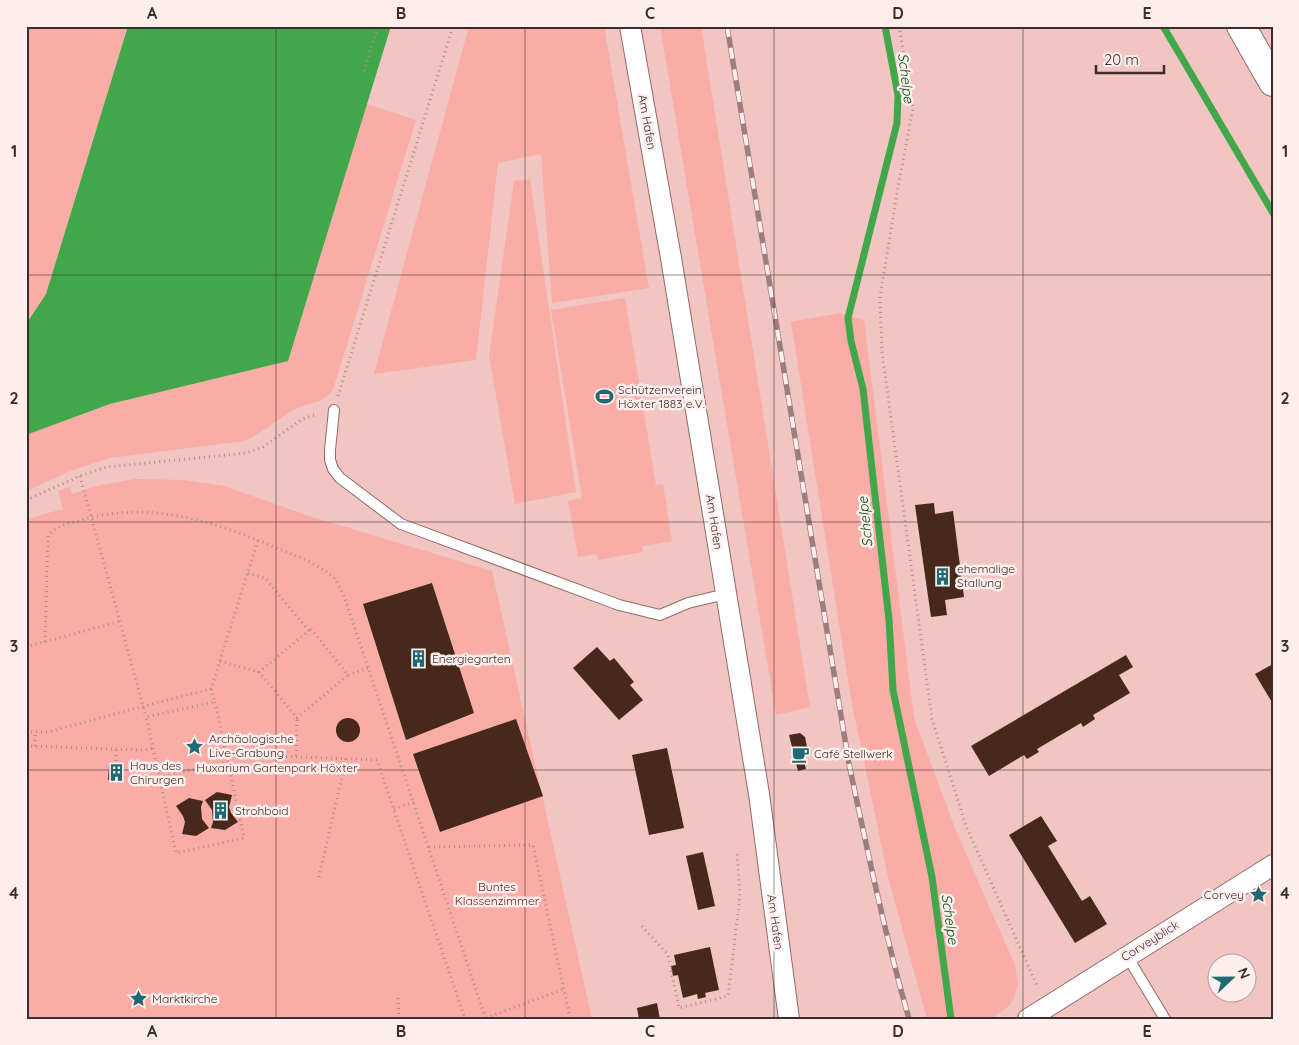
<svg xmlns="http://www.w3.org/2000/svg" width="1299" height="1045" font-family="Quicksand,sans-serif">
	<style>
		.green { fill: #f9ada6 }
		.water { fill: #42a74a }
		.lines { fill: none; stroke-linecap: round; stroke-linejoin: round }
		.stream { stroke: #42a74a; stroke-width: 7 }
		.building { fill: #47291b }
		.lane-casing { stroke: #926b68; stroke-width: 12 }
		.street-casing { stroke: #926b68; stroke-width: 22 }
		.secondary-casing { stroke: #926b68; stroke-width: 30 }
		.path { stroke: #b08e8b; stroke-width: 3; stroke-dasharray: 1 4; stroke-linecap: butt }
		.lane { stroke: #fff; stroke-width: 10 }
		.street { stroke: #fff; stroke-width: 20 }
		.secondary { stroke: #fff; stroke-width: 28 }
		.rail-casing { stroke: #9e7e7c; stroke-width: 5.5 }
		.rail { stroke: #fceeed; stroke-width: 4; stroke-dasharray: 11; stroke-linecap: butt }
		.grid { fill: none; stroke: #3d2c2b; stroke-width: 1; stroke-opacity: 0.55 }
		.labels { text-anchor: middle; stroke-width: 5; stroke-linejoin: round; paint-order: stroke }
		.street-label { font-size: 12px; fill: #3d2c2b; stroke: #fceeed }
		.poi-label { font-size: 12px; fill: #3d2c2b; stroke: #fceeed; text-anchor: start }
		.park-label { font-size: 12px; fill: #6a181a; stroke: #fceeed }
		.water-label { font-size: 14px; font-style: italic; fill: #024e10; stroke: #fceeed }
		.neatline { fill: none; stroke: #3d2c2b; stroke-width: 2 }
		.grid-label { font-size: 16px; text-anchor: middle; font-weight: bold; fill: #3d2c2b }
	</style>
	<rect width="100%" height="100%" fill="#f1c5c1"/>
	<path class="green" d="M26,26H128L46,294L26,324Z
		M469,26H604L649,288L552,303L541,154L498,163L476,360L374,374Z
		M660,26H701L810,707L776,715Z
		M367,104L416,120L333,390C320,405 314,401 298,408C279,417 264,433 244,441L110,458L73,470L26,491V435L110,404L288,361Z
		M530,179L576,492L515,504L489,356L514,181Z
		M625,298L656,485L663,484L672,541L642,546L643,552L598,560L597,554L578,557L568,501L582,498L551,310Z
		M839,313L864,320L914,718L956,831L1015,965L1018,983L1015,995L1010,1005L991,1019H927L888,877L851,699L791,322Z
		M135,479L184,480L224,486L312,517L492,571L592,1019H26V521L37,516L63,509L58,491L70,487L72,494L101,485Z"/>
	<path class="water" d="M128,26H391L288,361L110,404L26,435V324L46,294Z"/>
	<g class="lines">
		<path class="stream" d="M885,26L898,95L897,123L848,318L851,341L863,389L889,620L893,690L932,877L951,1019
			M1163,26L1273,213"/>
	</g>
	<path class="building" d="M934,503L935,514L953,511L964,597L945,600L947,615L931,617L915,505Z
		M432,583L474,713L406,740L363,604Z
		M597,647L610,661L614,658L634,682L630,685L643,700L619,720L573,668Z
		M1126,655L1133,667L1119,675L1130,693L1093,715L1095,719L1083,727L1081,723L1037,749L1039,752L1027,759L1024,755L989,776L971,746Z
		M1273,664V704L1255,674Z
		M336 730a12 12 0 1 1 24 0a12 12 0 1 1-24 0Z
		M516,719L543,796L440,832L413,754Z
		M800,733L805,737L808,752L803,757L806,769L798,771L789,735Z
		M667,748L684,828L649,835L632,755Z
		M109,766H123V780H108Z
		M217,792L232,795L229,807L231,813L238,822L225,830L211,828L213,822L212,810L205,800Z
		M189,798L203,801L201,807L202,819L209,828L196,836L182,834L185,822L183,816L176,806Z
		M1041,816L1057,841L1048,846L1082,901L1090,896L1107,924L1075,943L1009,835Z
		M703,852L715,906L698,910L686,856Z
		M710,947L719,990L705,993L706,997L698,999L697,994L683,998L678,975L673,976L671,966L676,965L674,955Z
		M657,1003L660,1019H639L637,1008Z"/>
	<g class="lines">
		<defs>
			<path id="lane" d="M334,410L330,450V460L333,469L340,478L401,524L619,605L660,615L688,603L726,594
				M1127,956L1165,1019"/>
			<path id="street" d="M630,26L671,258L759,794L789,1019
				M1028,1019L1273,865"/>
			<path id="secondary" d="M1241,26L1273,82"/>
		</defs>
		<use href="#lane" class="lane-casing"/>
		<use href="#street" class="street-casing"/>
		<use href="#secondary" class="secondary-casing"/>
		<path class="path" d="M899,26L913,108L898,187L880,297L882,352L932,719L966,826L1038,988
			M364,71L378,26
			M338,396L453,26
			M80,476L146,717
			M26,500L80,476L107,467L246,453L263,447L302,419L318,414
			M248,573L265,578L309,631
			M311,629L348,675L297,718L259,672Z
			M45,642L48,536C56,526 66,524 78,521C146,500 211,520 274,547C294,555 315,562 332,576C337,580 340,589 344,596L486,1019
			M26,647L121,621
			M220,661L259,672
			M348,675L368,668
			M211,689L215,702
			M215,702L244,838L176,853L146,717Z
			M26,732H48L144,706L211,689L258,540
			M26,746L143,750L153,748
			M35,746V732
			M226,754L377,760L465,1019
			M296,756L297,718
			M116,766V749
			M159,777L227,762
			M394,809L414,802
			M429,847L533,845L570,1019
			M319,877L346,759
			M642,926L668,955L679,1008L728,996L740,896L737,852
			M398,998L399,1019
			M486,1018L564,989"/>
		<use href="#lane" class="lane"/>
		<use href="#street" class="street"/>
		<use href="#secondary" class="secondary"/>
		<defs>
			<path id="rail" d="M727,26L849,764C867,849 885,935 909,1019"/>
		</defs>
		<use href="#rail" class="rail-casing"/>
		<use href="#rail" class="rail"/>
	</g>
	<path class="grid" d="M276,26V1019M525,26V1019M774,26V1019M1023,26V1019M26,275H1273M26,522H1273M26,770H1273"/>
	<defs>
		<symbol id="stadium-bare" viewBox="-9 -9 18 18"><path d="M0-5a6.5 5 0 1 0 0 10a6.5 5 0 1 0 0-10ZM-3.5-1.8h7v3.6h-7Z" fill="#1f6a72" stroke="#fceeed" stroke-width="2.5" paint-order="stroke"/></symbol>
		<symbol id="building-bare" viewBox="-9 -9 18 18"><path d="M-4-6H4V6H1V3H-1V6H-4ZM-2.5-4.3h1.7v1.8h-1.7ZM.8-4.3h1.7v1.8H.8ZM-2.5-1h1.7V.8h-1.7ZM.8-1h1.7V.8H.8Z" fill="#1f6a72" stroke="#fceeed" stroke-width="2.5" paint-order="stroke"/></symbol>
		<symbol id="sight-bare" viewBox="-9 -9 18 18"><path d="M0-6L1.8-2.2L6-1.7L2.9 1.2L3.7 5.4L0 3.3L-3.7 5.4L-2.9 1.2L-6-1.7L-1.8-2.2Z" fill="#1f6a72" stroke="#fceeed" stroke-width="2.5" paint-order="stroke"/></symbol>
		<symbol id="cafe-bare" viewBox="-9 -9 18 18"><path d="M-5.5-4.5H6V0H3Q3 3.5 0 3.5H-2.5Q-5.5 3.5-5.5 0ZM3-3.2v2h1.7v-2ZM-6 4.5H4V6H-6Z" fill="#1f6a72" stroke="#fceeed" stroke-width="2.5" paint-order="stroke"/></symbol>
	</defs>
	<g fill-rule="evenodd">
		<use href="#stadium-bare" x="592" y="384" width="25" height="25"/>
		<use href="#building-bare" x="930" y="564" width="25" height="25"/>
		<use href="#building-bare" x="406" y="646" width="25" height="25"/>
		<use href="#sight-bare" x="182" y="734" width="25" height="25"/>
		<use href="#cafe-bare" x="788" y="742" width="25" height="25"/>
		<use href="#building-bare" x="104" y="760" width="25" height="25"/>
		<use href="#building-bare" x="208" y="798" width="25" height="25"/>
		<use href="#sight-bare" x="1246" y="882" width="25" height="25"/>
		<use href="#sight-bare" x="126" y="986" width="25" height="25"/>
	</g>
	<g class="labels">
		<g class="street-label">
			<text transform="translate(647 122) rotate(80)" y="4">Am Hafen</text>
			<text transform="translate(714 522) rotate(81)" y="4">Am Hafen</text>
			<text transform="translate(775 922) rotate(82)" y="4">Am Hafen</text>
			<text transform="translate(1150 941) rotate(-32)" y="4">Corveyblick</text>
		</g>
		<g class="poi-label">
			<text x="618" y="394">Schützenverein<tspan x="618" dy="14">Höxter 1883 e.V.</tspan></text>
			<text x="957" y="573">ehemalige<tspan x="957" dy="14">Stallung</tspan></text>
			<text x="432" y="663">Energiegarten</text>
			<text x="209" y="743">Archäologische<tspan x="209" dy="14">Live-Grabung</tspan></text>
			<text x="814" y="758">Café Stellwerk</text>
			<text x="130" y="770">Haus des<tspan x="130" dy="14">Chirurgen</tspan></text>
			<text x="235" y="815">Strohboid</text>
			<text x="1244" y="899" text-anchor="end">Corvey</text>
			<text x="152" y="1003">Marktkirche</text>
		</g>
		<g class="park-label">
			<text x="277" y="772">Huxarium Gartenpark Höxter</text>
			<text x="497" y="891">Buntes<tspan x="497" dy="14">Klassenzimmer</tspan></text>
		</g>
		<g class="water-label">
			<text transform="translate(906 78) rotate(83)" y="5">Schelpe</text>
			<text transform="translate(865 522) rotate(-96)" y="5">Schelpe</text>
			<text transform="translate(950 919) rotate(82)" y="5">Schelpe</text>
		</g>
	</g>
	<rect width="1299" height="1045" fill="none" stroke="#fceeed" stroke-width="55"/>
	<g transform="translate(1232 978) rotate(68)"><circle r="24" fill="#fceeed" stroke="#b0a09f"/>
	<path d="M0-4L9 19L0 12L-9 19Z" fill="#1f6a72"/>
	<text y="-8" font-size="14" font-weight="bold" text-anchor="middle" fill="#3d2c2b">N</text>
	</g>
	<path d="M1096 65v8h68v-8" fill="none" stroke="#3d2c2b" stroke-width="2.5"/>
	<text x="1104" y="65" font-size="15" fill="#3d2c2b" stroke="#fceeed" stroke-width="4" paint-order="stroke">20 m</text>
	<rect x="28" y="28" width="1244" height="990" class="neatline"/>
	<g class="grid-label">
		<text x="152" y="19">A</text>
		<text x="401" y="19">B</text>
		<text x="650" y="19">C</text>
		<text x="898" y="19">D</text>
		<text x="1147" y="19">E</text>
		<text x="14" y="157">1</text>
		<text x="1285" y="157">1</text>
		<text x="14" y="404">2</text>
		<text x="1285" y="404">2</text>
		<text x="14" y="652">3</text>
		<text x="1285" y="652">3</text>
		<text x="14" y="899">4</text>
		<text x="1285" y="899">4</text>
		<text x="152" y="1037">A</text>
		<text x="401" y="1037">B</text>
		<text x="650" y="1037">C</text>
		<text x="898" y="1037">D</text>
		<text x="1147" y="1037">E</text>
	</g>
</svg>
